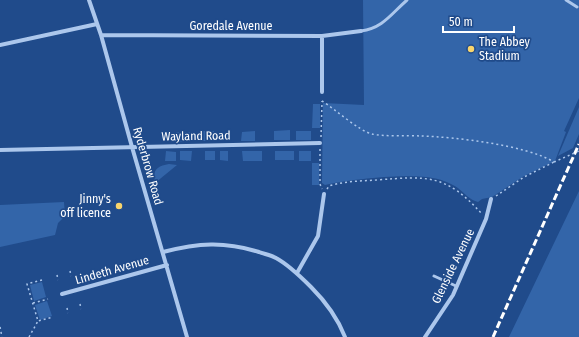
<svg xmlns="http://www.w3.org/2000/svg" width="579" height="337" font-family="'Fira Sans Condensed',sans-serif">
	<style>
		.green { fill: #3365a9 }
		.lines { fill: none; stroke-linecap: round; stroke-linejoin: round }
		.path { stroke: #acc7ec; stroke-width: 1.5; stroke-dasharray: 2 3; stroke-linecap: butt }
		.lane { stroke: #acc7ec; stroke-width: 3 }
		.street { stroke: #acc7ec; stroke-width: 4 }
		.rail { stroke: #fff; stroke-width: 3; stroke-dasharray: 7 3; stroke-linecap: butt }
		.path-bridge { stroke: #acc7ec; stroke-width: 1.5; stroke-dasharray: 2 3; stroke-linecap: butt }
		.poi-dot { fill: #f9d56c; stroke: #204b8b; stroke-width: 1.5 }
		.labels { text-anchor: middle; stroke-width: 3.5; stroke-linejoin: round; paint-order: stroke }
		.street-label { font-size: 12px; fill: #fff; stroke: #204b8b }
		.poi-label { font-size: 12px; fill: #fff; stroke: #204b8b; text-anchor: start }
	</style>
	<rect width="100%" height="100%" fill="#204b8b"/>
	<path class="green" d="M363,0H579V98L564,131L566,132L555,161L524,176L492,197L482,199L478,202C470,200 464,193 458,188C454,185 449,183 444,181C420,171 351,179 325,185L322,183L323,103L364,105Z
		M313,104H320V128H312Z
		M579,107V134L573,148L558,156Z
		M290,130V140H274V131Z
		M200,131H214V141H200Z
		M255,131V141H241L242,132Z
		M296,131H311V140H296Z
		M176,132H190V141L177,142Z
		M166,151L176,152V161H165Z
		M180,151H192L191,161L180,160Z
		M205,151H215V160H205Z
		M220,151H228V161L220,160Z
		M242,151H262V161H243Z
		M275,151H294V160H275Z
		M299,151H311V161H299Z
		M312,163H319V185H312Z
		M169,164L177,165L155,183C152,170 157,166 169,164Z
		M579,191V337H509Z
		M64,202L65,216L58,223L55,235L0,247V205Z
		M42,282L46,297L34,301L30,285Z
		M47,301L52,316L40,320L35,305Z"/>
	<g class="lines">
		<path class="path" d="M322,101C335,109 359,131 372,134C384,137 407,135 421,136C455,137 526,145 554,162
			M321,137L322,101
			M320,149V184L322,189
			M327,189L329,186C345,181 361,181 377,180C427,176 446,174 481,213
			M496,196L524,177L554,162
			M70,271L71,276
			M57,275L58,280
			M42,280L27,284L38,321L53,317
			M33,303L48,299
			M80,304L81,309
			M67,308L68,313
			M0,327L2,337
			M29,337L38,321"/>
		<path class="lane" d="M566,0L577,7
			M361,31C383,28 391,14 407,0
			M434,276L456,286"/>
		<path class="street" d="M89,0L101,35L132,147L187,337
			M101,35L322,36L361,31
			M0,45L97,24
			M322,92V36
			M0,150L320,143
			M163,252C198,243 224,241 259,252C264,254 271,255 276,258C289,265 301,277 311,287C325,301 338,319 345,337
			M297,273L318,236L324,194
			M62,294L167,265
			M425,337L453,295L486,219L491,199"/>
		<path class="rail" d="M493,337L579,144"/>
		<path class="path-bridge" d="M554,162L579,151"/>
	</g>
	<g class="poi-dot">
		<circle cx="471" cy="49" r="4"/>
		<circle cx="119" cy="206" r="4"/>
	</g>
	<g class="labels">
		<g class="street-label">
			<text x="231" y="30">Goredale Avenue</text>
			<text transform="translate(196 136) rotate(-1)" y="4">Wayland Road</text>
			<text transform="translate(148 166) rotate(74)" y="4">Ryderbrow Road</text>
			<text transform="translate(453 266) rotate(-64)" y="4">Glenside Avenue</text>
			<text transform="translate(112 270) rotate(-16)" y="4">Lindeth Avenue</text>
		</g>
		<g class="poi-label">
			<text x="479" y="46">The Abbey<tspan x="479" dy="14">Stadium</tspan></text>
			<text x="111" y="203" text-anchor="end">Jinny's<tspan x="111" dy="14">off licence</tspan></text>
		</g>
	</g>
	<path d="M443 26v6h71v-6" fill="none" stroke="#ffffff" stroke-width="2"/>
	<text x="449" y="26" font-size="12" fill="#ffffff" stroke="#204b8b" stroke-width="3" paint-order="stroke">50 m</text>
</svg>
